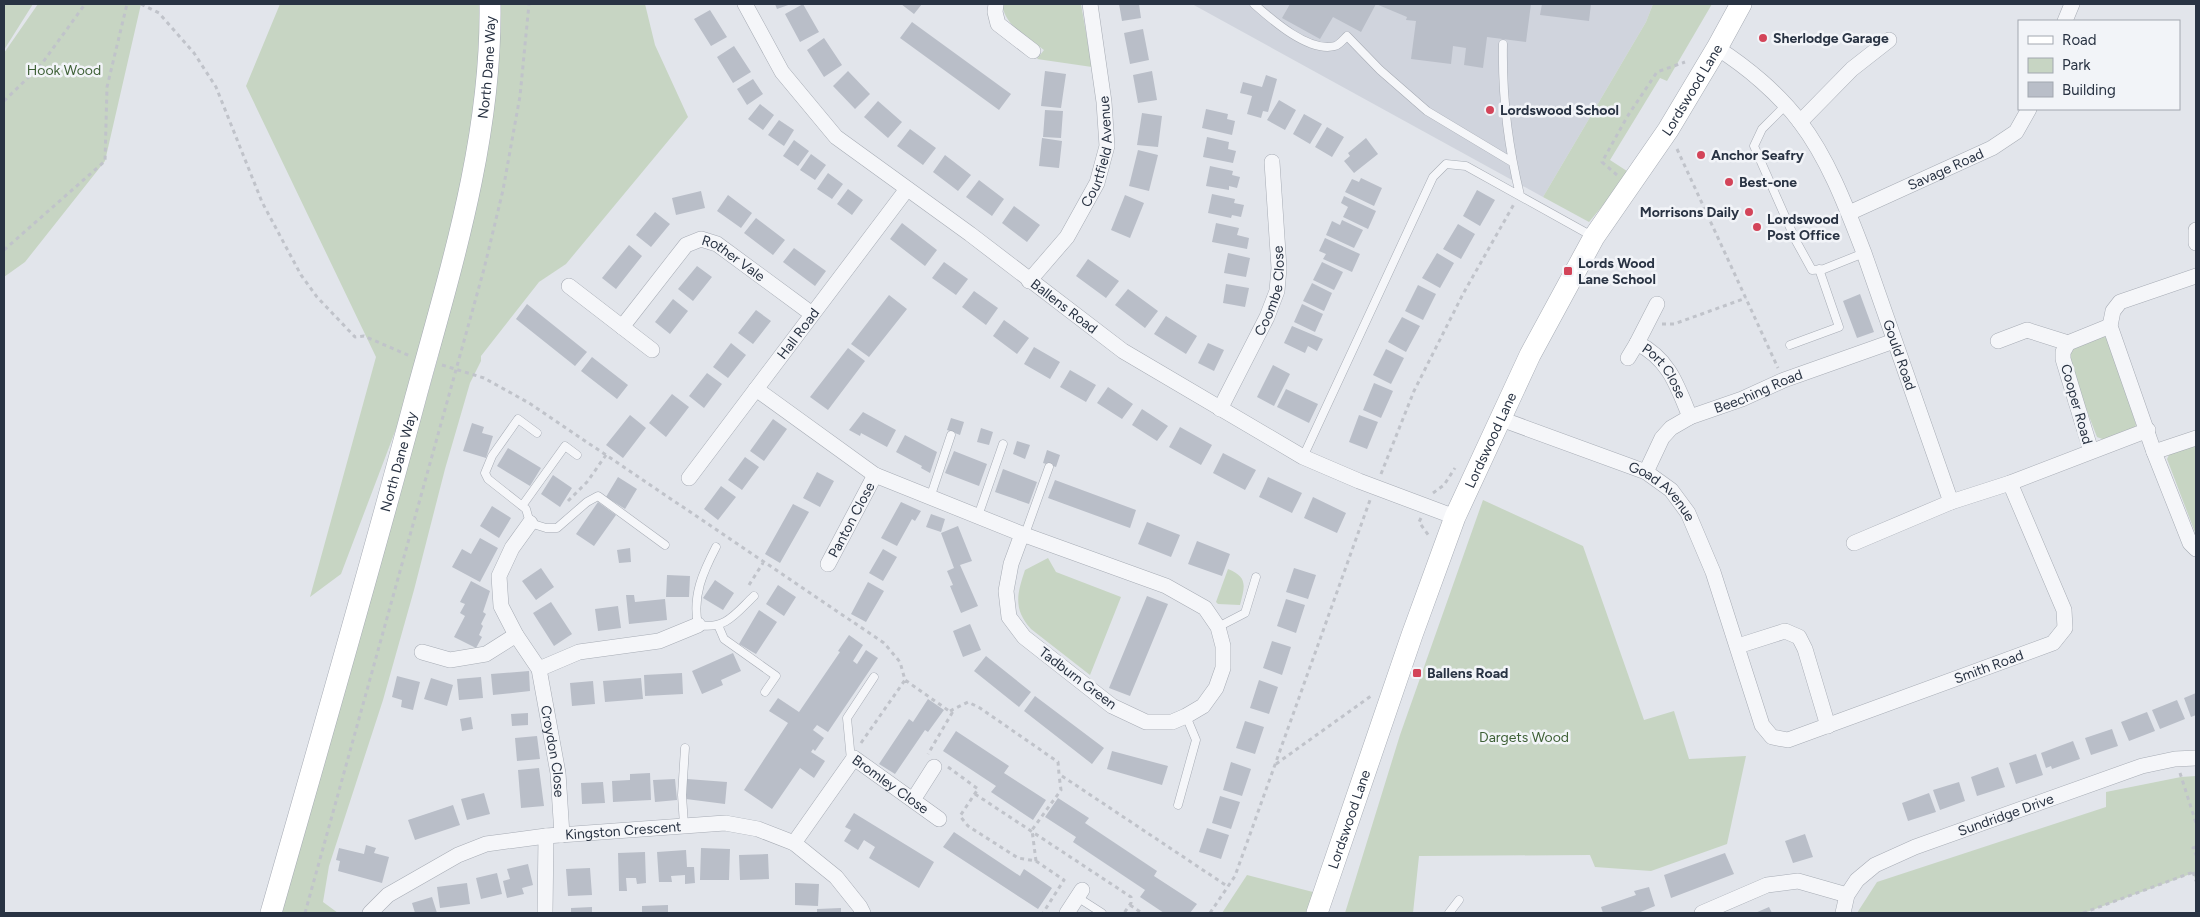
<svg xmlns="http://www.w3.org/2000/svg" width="2200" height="917" font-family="Figtree,sans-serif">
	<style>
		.built { fill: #d0d4dd }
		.green { fill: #c7d5c3 }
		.building { fill: #b9bec8 }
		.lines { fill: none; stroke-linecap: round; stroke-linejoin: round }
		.lane-casing { stroke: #a7acb5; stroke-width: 9 }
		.street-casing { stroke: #a7acb5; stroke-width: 16 }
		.secondary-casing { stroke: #a7acb5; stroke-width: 22 }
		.path { stroke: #c0c3ca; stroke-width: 3; stroke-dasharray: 4 4; stroke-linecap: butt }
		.lane { stroke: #f5f6f9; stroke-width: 8 }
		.street { stroke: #f5f6f9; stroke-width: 15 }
		.secondary { stroke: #fff; stroke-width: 21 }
		.poi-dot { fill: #d34459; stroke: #f2f4f8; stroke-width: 2 }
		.labels { text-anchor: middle; stroke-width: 5; stroke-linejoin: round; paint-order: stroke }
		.poi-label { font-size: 14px; font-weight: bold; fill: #293343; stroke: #f2f4f8; text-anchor: start }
		.street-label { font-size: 14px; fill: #293343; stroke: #f2f4f8 }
		.park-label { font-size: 14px; fill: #3e6036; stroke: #f2f4f8 }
	</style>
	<rect width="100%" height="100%" fill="#e2e5eb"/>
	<path class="built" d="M1192,4H1653L1646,22L1543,197Z"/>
	<path class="green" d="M4,4H33L4,50Z
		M38,4H141L105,161L25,262L4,277V53Z
		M280,4H645L655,45L688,117L566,264L539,282L481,356V361L470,383L445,469L414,590L383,700L329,866L323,902L338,913H281L439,354L424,355L341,574L310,597L376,357L246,86Z
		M1002,4H1081L1092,67L1037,59L1044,50C1027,37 1005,26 1002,4Z
		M1653,4H1712L1667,81L1660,78L1610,160L1630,173L1589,222L1543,197L1646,22Z
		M2101,336L2111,339L2136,425L2132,432L2105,440L2097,437L2068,362L2072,345Z
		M2196,441V535L2167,459L2171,451Z
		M1483,500L1583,546L1644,720L1674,711L1689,759L1746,756L1727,844L1651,871L1595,867L1590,855L1419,856L1413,913H1345L1400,735Z
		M1048,558L1056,572L1121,597L1090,675L1031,629C1013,609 1017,594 1025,570Z
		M1228,569C1248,577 1245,586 1240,605L1218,604L1216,602Z
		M2196,776V881L2193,873L2084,913H1857L1877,882L2106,807V792L2181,777Z
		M1247,875L1313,892L1307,913H1222Z"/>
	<path class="building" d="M775,4H791L777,9Z
		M803,4L819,32L800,42L785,14Z
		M901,4H922L914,14Z
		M1119,4H1139L1141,18L1122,21Z
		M1290,4H1406L1409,5L1531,4L1526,42L1487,37L1483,68L1464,65L1466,48L1453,46L1451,64L1411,59L1416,21L1406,20L1407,17L1376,4L1361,32L1333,17L1320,39L1282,18Z
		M1542,4H1591L1589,21L1540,15Z
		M710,10L727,37L711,46L694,19Z
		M912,22L1011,94L999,110L900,38Z
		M1143,29L1149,60L1130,64L1124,33Z
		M824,38L842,65L824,77L807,50Z
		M734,46L751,72L733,83L717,57Z
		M848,71L870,94L855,109L833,86Z
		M1045,71L1066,74L1061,108L1041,106Z
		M1152,71L1157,100L1138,103L1133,75Z
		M1266,75L1277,79L1268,112L1263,111L1261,118L1247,114L1252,96L1240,93L1243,82L1262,87Z
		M753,79L763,94L747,105L737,89Z
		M1279,100L1296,110L1285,130L1267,120Z
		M878,101L902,122L888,138L864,117Z
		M760,104L774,115L763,130L748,119Z
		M1206,109L1228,114L1227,119L1235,121L1232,135L1202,128Z
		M1045,110L1063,111L1061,138L1043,137Z
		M1142,113L1162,116L1158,147L1137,145Z
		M1304,114L1322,124L1310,144L1293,134Z
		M779,120L794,130L784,146L768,135Z
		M1327,127L1344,137L1332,157L1315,147Z
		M910,129L936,148L923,165L897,146Z
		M1207,137L1229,142L1228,149L1236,151L1233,163L1203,157Z
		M1042,138L1062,141L1059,168L1039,166Z
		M1366,138L1378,154L1354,173L1344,161L1350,156L1348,153Z
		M794,140L809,151L798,166L783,156Z
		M1138,150L1158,155L1149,191L1129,186Z
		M811,154L826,165L815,180L800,170Z
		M945,155L971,175L958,191L933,172Z
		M1210,166L1233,171L1232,175L1240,177L1237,188L1229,186V190L1206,186Z
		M828,173L843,184L832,199L817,189Z
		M1361,178L1382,188L1374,206L1345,192L1352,179L1359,182Z
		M979,180L1004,199L992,216L966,197Z
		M848,189L863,200L852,215L837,204Z
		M1477,190L1495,200L1480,226L1463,216Z
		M701,191L705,208L676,215L672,198Z
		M1212,194L1235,199L1234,203L1244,205L1241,217L1232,215L1231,218L1208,213Z
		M728,195L752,213L741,228L717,211Z
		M1125,195L1144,203L1130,238L1111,230Z
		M1344,196L1376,211L1368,229L1343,217L1348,207L1341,203Z
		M1014,206L1040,225L1027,242L1002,223Z
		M655,212L670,224L651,247L636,235Z
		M756,218L785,240L773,255L744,233Z
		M1342,220L1363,230L1354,248L1326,235L1332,221L1340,225Z
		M902,223L937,250L925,266L890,239Z
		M1216,223L1239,228L1237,235L1249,238L1247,249L1212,242Z
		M1458,224L1475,234L1461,259L1443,249Z
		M1325,238L1360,254L1352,272L1323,259L1326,254L1319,251Z
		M629,245L642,256L616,289L602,278Z
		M794,248L826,271L815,286L783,262Z
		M1228,253L1250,258L1246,277L1224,273Z
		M1437,253L1454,263L1440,288L1422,278Z
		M1088,259L1119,281L1106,298L1076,276Z
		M944,262L968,279L956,295L932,278Z
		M1322,262L1343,272L1334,290L1313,280Z
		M697,266L712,277L693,301L678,289Z
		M1312,283L1332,293L1324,311L1303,301Z
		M1226,284L1249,288L1245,307L1223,303Z
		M1418,285L1436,294L1423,320L1405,311Z
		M1128,289L1158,311L1145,328L1115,305Z
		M974,291L998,308L986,325L962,307Z
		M1860,294L1874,332L1857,338L1843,301Z
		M889,295L907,309L869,357L851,344Z
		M673,299L688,311L670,334L655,322Z
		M527,304L587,352L575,366L516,319Z
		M1302,304L1323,314L1315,332L1294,322Z
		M756,310L771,321L753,344L738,333Z
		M1166,316L1197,336L1186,354L1154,334Z
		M1402,317L1420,326L1406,352L1388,342Z
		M1004,320L1029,338L1017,354L993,336Z
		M1292,326L1323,339L1317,351L1308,346L1305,353L1284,343Z
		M731,343L746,355L728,378L713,367Z
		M1208,343L1224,350L1214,371L1198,363Z
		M1034,347L1060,362L1050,379L1024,364Z
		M848,348L865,361L828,410L810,397Z
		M1386,349L1404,358L1391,384L1373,375Z
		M592,357L628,385L617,399L581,371Z
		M1273,365L1290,374L1274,406L1257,397Z
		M1070,370L1096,385L1086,402L1060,387Z
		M707,373L722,384L704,408L689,396Z
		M1374,383L1393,391L1381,418L1363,410Z
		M1108,387L1133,404L1122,419L1097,403Z
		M1286,389L1318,404L1309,423L1277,407Z
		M672,394L689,407L666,437L649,423Z
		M1142,409L1168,426L1157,441L1132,425Z
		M863,412L896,430L887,447L861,433L860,436L849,430Z
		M630,415L646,428L623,458L606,445Z
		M1359,415L1378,422L1367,449L1349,442Z
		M951,418L964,422L960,435L947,430Z
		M773,419L787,429L764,461L750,451Z
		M472,423L484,427L482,433L493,436L486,458L463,451Z
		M1180,427L1212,445L1201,465L1169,447Z
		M981,428L993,432L989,445L977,442Z
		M905,435L937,452L930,473L921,468L922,466L896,452Z
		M1017,441L1030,445L1025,459L1013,454Z
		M508,448L541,468L530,486L497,466Z
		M1047,450L1060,455L1056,467L1043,463Z
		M954,451L987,464L979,486L945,473Z
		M1223,453L1256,470L1245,490L1213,473Z
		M745,457L759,467L742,490L728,480Z
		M1003,469L1037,482L1029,504L995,492Z
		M817,472L834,481L820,507L803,498Z
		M553,475L572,488L560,507L541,494Z
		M618,477L637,489L625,509L606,497Z
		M1268,477L1302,493L1292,513L1259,497Z
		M1055,480L1136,510L1130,528L1048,498Z
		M721,486L736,497L718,520L704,509Z
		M1313,497L1346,513L1337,533L1304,518Z
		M598,502L616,515L594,546L576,534Z
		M901,502L921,511L915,521L912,519L897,546L881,538Z
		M793,504L809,512L780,563L765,554Z
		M492,506L511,518L499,538L480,526Z
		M931,514L945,519L941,532L926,527Z
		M1147,522L1180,535L1171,557L1138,544Z
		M958,526L972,561L960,565L978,606L961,613L950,586L953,585L947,571L954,568L941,533Z
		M480,538L498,548L480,582L452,567L462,549L471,554Z
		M1197,541L1230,554L1222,576L1188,564Z
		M630,548L631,562L619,563L617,550Z
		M883,549L897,557L883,581L869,573Z
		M541,568L554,587L536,600L522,581Z
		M1294,568L1316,575L1308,599L1286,592Z
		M667,575L690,576L689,597H666Z
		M715,580L734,593L723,610L703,598Z
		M471,581L490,591L483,612L486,614L481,624L483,626L479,635L482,637L476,648L454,637L465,616L460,613L465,604L460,602Z
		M868,582L884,591L866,622L851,614Z
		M778,585L796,597L784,616L766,604Z
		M626,595H634L635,602L665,599L667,620L629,624Z
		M1147,596L1168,604L1130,696L1109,688Z
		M1286,599L1305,605L1296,633L1277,626Z
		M551,602L572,634L554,646L533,613Z
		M618,606L621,628L598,631L595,609Z
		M759,610L777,622L756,654L739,644Z
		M970,624L981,650L963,657L953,631Z
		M849,635L863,645L853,661L857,664L866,650L878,658L828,732L817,725L813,730L824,738L815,751L813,749L811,752L825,761L814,778L800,768L772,809L744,790L788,723L769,711L778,698L799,712L840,652L838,651Z
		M1272,641L1291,647L1282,675L1263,668Z
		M733,653L741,671L721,680L723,685L702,694L692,671Z
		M986,656L1031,692L1019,707L974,671Z
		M529,671L530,691L493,695L491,674Z
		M682,673L683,694L645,696L644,675Z
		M397,676L420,682L413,710L401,707L402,700L392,697Z
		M481,677L483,698L459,700L457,679Z
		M431,678L453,685L447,706L424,699Z
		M641,678L643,699L605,702L603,681Z
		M1259,680L1278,687L1269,714L1250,708Z
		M593,681L595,704L572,706L570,683Z
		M2196,693V715L2191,717L2184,698Z
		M1035,696L1104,748L1092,764L1024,711Z
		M928,699L944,710L928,732L925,730L895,774L879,764L909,719L913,722Z
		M2177,700L2185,719L2160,729L2152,710Z
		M2147,712L2155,731L2129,741L2121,722Z
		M528,713V725L512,726L511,714Z
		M471,717L473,729L462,731L460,719Z
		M1245,721L1264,727L1255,754L1236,748Z
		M2112,729L2118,746L2091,755L2085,738Z
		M956,731L1009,766L1004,773L1046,800L1033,820L991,792L996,786L943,751Z
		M537,736L540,759L517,761L515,738Z
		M2073,741L2080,759L2052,769L2051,766L2046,768L2041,753Z
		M1112,751L1168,766L1162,785L1107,769Z
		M2036,754L2043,775L2016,784L2009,763Z
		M1231,762L1251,769L1242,796L1223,790Z
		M1998,767L2005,787L1977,796L1971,777Z
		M539,768L544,806L521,808L518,770Z
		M650,773L651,800L613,802L612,781L630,780V774Z
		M675,779L677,800L655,802L653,780Z
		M687,779L727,782L725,804L686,799Z
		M603,782L605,803L582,804L581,783Z
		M1959,782L1965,801L1940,810L1933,790Z
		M484,793L490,814L467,820L461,799Z
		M1929,793L1936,812L1908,821L1902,803Z
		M1220,796L1240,802L1231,829L1212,823Z
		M1058,798L1089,818L1085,823L1157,871L1154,876L1197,904L1190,913H1164L1140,897L1145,890L1073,842L1076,837L1045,817Z
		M453,805L460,825L415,840L408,820Z
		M854,813L934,862L919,888L869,858L875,847L864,840L858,850L844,841L851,830L845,827Z
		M1207,828L1229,835L1221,859L1199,852Z
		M954,832L1020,876L1024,869L1052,888L1038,909L943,847Z
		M1805,834L1813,857L1793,863L1785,841Z
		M366,845L376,848L374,853L389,857L382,883L338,871L340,861L336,860L339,848L364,854Z
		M701,848L730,849L729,880H700Z
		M686,850L687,867H694L695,883L685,884V875L671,876L672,882H659L657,852Z
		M645,852L646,883L637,884L636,878H626L627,891H619L618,853Z
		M1725,853L1734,874L1671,898L1664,875Z
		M768,854L769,879L740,880L739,855Z
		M528,864L533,885L522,888L524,894L507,898L503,881L510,879L507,869Z
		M590,868L592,895L568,896L566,869Z
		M497,873L502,894L481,899L476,878Z
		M467,883L470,904L440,908L437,887Z
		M795,883L819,884L818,906L795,905Z
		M1649,887L1655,906L1638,913H1603L1601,907L1636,895L1634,891Z
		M432,897L437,913H415L412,903Z
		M668,905V913H642V906Z
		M592,907V913H571V908Z
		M1769,907L1772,913H1755Z
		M841,908V913H817V909Z"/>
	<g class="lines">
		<defs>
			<path id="lane" d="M1254,4C1272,20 1309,53 1335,46C1339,45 1343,40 1347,36L1380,70L1427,111L1512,162
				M1503,44C1502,94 1508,146 1520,195
				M1785,106L1762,129L1754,146L1796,241L1812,270L1824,269L1864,253
				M1790,345L1839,327L1819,269
				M537,433L518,419L492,456L485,473L488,479L526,509L530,523L546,528H557L587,502L598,496L665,545
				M1303,457L1433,177L1446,164L1466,166L1592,236
				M930,498L951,435
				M522,506L565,446L577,455
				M978,516L1003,444
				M1025,534L1049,467
				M716,547C703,572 692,596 698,625C726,630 736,613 754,596
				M718,625L724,639L776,676L765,692
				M1218,627L1245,613L1256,577
				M851,760L847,718L874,677
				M1178,805L1196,740L1186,716
				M684,825L682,795L685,748
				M1077,897L1102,913
				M1449,913L1459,900"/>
			<g id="street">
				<path id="s1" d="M745,4L782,72L836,137L970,234L1123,351L1303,457L1359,481L1455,517"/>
				<path d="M996,4L995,12L998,24L1033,51"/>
				<path d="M2065,21L2072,4"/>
				<path id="s2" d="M1717,48C1747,67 1779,94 1800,122C1829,160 1847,209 1864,253L1951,502L2010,483L2148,430"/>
				<path d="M1800,122L1852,69L1889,40"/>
				<path id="s3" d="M1849,213L1992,148L2016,132L2029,109"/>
				<path d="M2196,230V243"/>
				<path d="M2196,276L2120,302L2113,311L2110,326L2154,452L2190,543L2196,549"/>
				<path id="s4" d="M1029,281L1067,237L1097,183L1107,146L1104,102L1090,4"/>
				<path d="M569,286L652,350"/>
				<path id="s5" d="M1657,304L1637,343C1669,359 1677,385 1690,417"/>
				<path id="s6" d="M622,327L686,245L701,239L717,244L812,314"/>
				<path d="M1998,341L2027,330L2068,343"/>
				<path d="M1628,358L1637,343"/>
				<path d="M756,389L875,475L1022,534L1166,586L1205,608L1218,627L1223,646V668L1216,688L1203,706L1186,716L1172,722H1146L1112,706L1024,637L1009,617L1006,591L1011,564L1022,534"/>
				<path id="s7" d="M1220,409L1267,317L1277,291L1279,268L1272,162"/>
				<path id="s8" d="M1501,419L1646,472L1671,490L1688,513L1713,572L1762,725L1772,737L1788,740L2053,643L2065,628L2064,610L2010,483"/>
				<path d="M2091,451L2063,359V352L2068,343L2110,326"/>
				<path d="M2154,452L2196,438"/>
				<path id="s9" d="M1646,472L1662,438L1671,428L1690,417L1742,399L1784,380L1894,341"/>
				<path id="s10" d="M689,478L907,189"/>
				<path id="s11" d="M530,523L512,548L499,576L501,606L516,635L539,669L558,773L562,835"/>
				<path d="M1854,543L1951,502"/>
				<path id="s12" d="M828,564L875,475"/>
				<path d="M1738,646L1785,631L1799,637L1805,649L1828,726"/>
				<path d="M422,652L450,660L486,654L516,635"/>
				<path d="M539,669L579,652L659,641L698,625"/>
				<path d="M913,800L934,767"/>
				<path id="s13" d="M794,843L854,758L939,819"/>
				<path id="s14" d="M370,913L388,895L458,855L486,844L546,836L725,823L758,829L794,843L836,877L860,907L863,913"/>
				<path d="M545,913L546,836"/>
				<path d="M1067,913L1082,890"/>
				<path d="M1702,913L1767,885L1798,881L1847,895"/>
				<path id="s15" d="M1843,913L1847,895L1857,880L1875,865L1915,847L2142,766L2175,759L2196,758"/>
			</g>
			<g id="secondary">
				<path id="s16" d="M271,913C320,741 370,569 416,396C451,268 492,138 490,4"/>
				<path id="s17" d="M1317,913L1412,635L1455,517L1530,355L1594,237L1668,130L1717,48L1741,4"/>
			</g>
		</defs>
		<use href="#lane" class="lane-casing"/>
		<use href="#street" class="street-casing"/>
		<use href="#secondary" class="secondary-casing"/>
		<path class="path" d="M141,4L159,13L194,53L216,87L262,202L301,275L317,297L355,337L364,336L410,356
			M4,101L41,65L85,4
			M1677,149L1778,368
			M1617,175L1602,162L1627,117L1657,72L1685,62
			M4,250L105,161L107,87L127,4
			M1662,324H1674L1746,298
			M442,365L484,378L529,403L884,643L900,662L905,680L952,713L928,754
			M1381,474L1414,391L1463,294L1514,204
			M1433,493L1444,485L1455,468
			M568,501L587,482L606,455
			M1421,518L1419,522L1429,536
			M749,585L763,563
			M950,711L968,702L980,708L1058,762L1059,774L1227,886
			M861,743L905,680
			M1276,764L1371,696
			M948,767L978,789L960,816L968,826L1018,858L1036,861L1064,880L1043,913
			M2180,773L2196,823
			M975,794L1131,897V903L1124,913
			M2196,847L2193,848L2196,855
			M1036,861L1032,830L1061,790L1059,775
			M2193,872L2196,881
			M1130,905L1142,913
			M305,913L484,269L503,190L520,96L529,4
			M1210,913L1235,876L1370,500
			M2083,913L2196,871"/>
		<use href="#lane" class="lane"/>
		<use href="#street" class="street"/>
		<use href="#secondary" class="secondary"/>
	</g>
	<g class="poi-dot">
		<circle cx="1763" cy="38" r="5"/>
		<circle cx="1490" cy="110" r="5"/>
		<circle cx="1701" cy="155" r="5"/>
		<circle cx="1729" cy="182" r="5"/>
		<circle cx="1749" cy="212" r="5"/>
		<circle cx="1757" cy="227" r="5"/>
		<rect x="1563" y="266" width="10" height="10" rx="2.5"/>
		<rect x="1412" y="668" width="10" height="10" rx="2.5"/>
	</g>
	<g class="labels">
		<g class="poi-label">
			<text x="1773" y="43">Sherlodge Garage</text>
			<text x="1500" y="115">Lordswood School</text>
			<text x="1711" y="160">Anchor Seafry</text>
			<text x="1739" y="187">Best-one</text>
			<text x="1739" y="217" text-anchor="end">Morrisons Daily</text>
			<text x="1767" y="224">Lordswood<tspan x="1767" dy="16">Post Office</tspan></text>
			<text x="1578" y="268">Lords Wood<tspan x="1578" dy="16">Lane School</tspan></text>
			<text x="1427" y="678">Ballens Road</text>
		</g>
		<g class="street-label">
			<text dy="5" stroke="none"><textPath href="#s16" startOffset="874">North Dane Way</textPath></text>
			<text dy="5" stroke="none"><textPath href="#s17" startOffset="909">Lordswood Lane</textPath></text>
			<text dy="5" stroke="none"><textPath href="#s4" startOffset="151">Courtfield Avenue</textPath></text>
			<text dy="5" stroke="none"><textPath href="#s3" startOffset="106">Savage Road</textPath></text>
			<text dy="5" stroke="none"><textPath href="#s6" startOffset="158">Rother Vale</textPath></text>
			<text dy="5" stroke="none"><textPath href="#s7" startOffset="130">Coombe Close</textPath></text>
			<text dy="5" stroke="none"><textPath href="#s1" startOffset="446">Ballens Road</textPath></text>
			<text dy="5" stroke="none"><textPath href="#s10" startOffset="181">Hall Road</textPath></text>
			<text dy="5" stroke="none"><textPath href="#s2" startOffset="366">Gould Road</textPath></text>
			<text dy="5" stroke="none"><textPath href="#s5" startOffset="84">Port Close</textPath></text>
			<text dy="5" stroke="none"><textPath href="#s9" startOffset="146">Beeching Road</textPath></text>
			<text transform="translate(2077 404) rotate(74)" y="5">Cooper Road</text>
			<text dy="5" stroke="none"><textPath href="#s17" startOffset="504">Lordswood Lane</textPath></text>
			<text dy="5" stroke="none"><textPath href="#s16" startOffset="469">North Dane Way</textPath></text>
			<text dy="5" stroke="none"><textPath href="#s8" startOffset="179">Goad Avenue</textPath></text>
			<text dy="5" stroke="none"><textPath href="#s12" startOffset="50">Panton Close</textPath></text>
			<text dy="5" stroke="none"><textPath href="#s8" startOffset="684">Smith Road</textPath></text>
			<text transform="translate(1078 678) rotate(37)" y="5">Tadburn Green</text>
			<text dy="5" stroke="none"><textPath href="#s11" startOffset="249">Croydon Close</textPath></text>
			<text dy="5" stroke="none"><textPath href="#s13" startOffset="149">Bromley Close</textPath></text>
			<text dy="5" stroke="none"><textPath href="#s15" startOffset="200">Sundridge Drive</textPath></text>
			<text dy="5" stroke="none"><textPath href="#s17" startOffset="99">Lordswood Lane</textPath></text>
			<text dy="5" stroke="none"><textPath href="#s14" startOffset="274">Kingston Crescent</textPath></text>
		</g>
		<g class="park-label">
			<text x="64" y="75">Hook Wood</text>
			<text x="1524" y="742">Dargets Wood</text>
		</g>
	</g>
	<rect width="2200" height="917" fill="none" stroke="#293343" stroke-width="10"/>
	<rect x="2018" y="20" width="162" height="90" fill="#f2f4f8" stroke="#a2a7b0"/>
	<rect x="2028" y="36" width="25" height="8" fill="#ffffff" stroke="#a2a7b0"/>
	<text x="2062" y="45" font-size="15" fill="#293343">Road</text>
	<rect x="2028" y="58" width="25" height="15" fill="#c7d5c3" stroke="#a2a7b0"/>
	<text x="2062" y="70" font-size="15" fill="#293343">Park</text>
	<rect x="2028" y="82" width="25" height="15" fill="#b9bec8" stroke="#a2a7b0"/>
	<text x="2062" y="95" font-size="15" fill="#293343">Building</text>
</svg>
